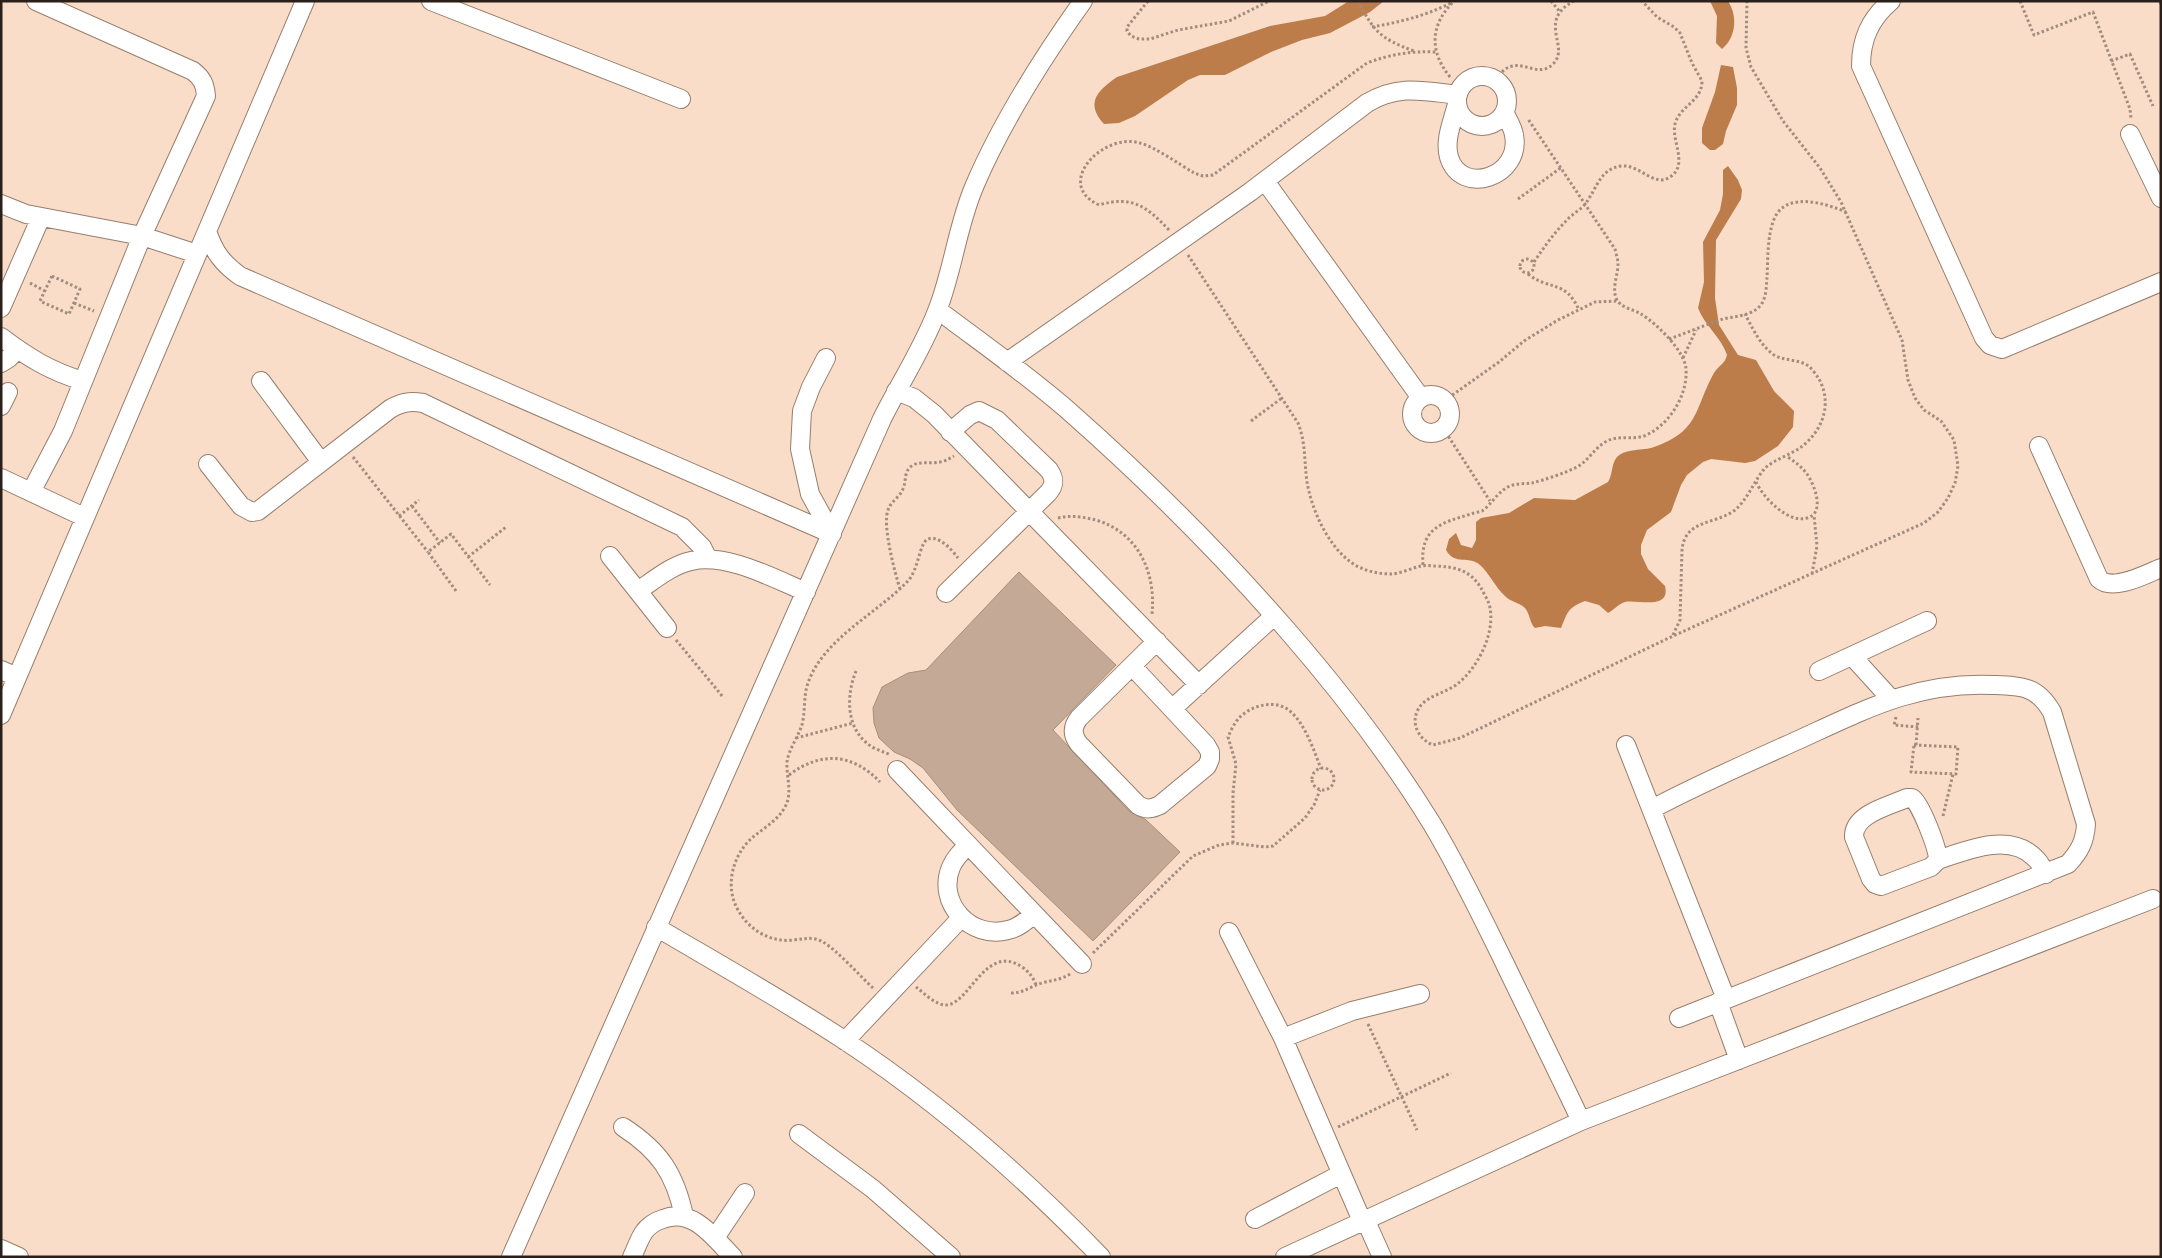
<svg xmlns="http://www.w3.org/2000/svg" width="2162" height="1258" font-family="Helvetica,sans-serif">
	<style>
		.water { fill: #bc7d4b }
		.building { fill: #c3a996; stroke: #a88f7c }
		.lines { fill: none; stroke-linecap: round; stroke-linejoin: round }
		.minor-casing { stroke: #977e6c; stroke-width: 20 }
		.path { stroke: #a18c7e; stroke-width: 3; stroke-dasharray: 2.5 2.5; stroke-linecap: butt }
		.minor { stroke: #fff; stroke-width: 18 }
	</style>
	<rect width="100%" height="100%" fill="#f9ddc9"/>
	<path class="water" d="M1349,1H1384L1370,12L1330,33L1302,40L1271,52L1225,75H1200L1188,80L1135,116L1119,123L1104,124C1085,103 1097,91 1117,77L1270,26L1325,16Z
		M1710,1H1728C1738,16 1736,38 1722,49L1716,43L1717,16Z
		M1721,65L1733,67L1737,88V105L1726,131L1723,144L1715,150H1710L1702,143V128L1715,92Z
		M1728,166L1738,180L1742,190L1741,199L1716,240L1715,298L1719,325L1738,355L1756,360L1774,391L1794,411L1793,427L1778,446L1755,461L1745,463L1711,459L1703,462L1687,475L1681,485L1671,512L1647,530L1641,545V554L1648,569L1665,586C1671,611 1636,599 1625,602C1618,604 1614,610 1608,613L1599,605L1585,601C1567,608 1568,612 1561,628L1545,626L1535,628C1530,624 1530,614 1525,608C1519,602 1510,602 1505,596C1495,587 1490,574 1480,565C1469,555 1455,566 1446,550L1449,539L1456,533L1461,545L1472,548L1476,540V522L1481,518L1509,513L1534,498L1575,500L1608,482C1613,474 1611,464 1617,457C1626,448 1643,451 1654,447C1700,431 1694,409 1714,373C1718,366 1725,364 1727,355C1721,337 1705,326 1698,308L1704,282L1703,242L1720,210L1723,194V170Z"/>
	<path class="building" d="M1019,572L1116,665L1053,730L1130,812L1145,819L1180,852L1093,941L957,810L923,768L910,759L894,752L879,738L874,723L873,708L882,687L908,673L926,670Z"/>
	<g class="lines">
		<defs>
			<path id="minor" d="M431,1L681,99
				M1891,1C1870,19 1861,39 1861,66L1984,338L1990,345L2002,349L2161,282
				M1457 101a25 25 0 1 1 50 0a25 25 0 1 1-50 0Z
				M1457,104C1453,120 1444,140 1449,157C1461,197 1522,177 1514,135C1513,128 1508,120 1505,114
				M2130,134L2161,198
				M1265,181L1421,398
				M1,204L26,214L142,236L197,254
				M207,231C214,252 222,263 240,276L832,534
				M1,308L41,217
				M938,310C983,344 1029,376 1071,413C1148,481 1220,553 1287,630C1340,691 1389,754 1432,824C1459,869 1482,917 1505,964C1530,1016 1556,1068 1581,1121
				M1,337C29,358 50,371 83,381
				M826,358L811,387L802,411L800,449L810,494L832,534
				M1007,362L1250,192L1367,103C1399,84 1423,91 1458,95
				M1,363L9,358L18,349
				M261,381L321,462
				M896,391L914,398L934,414L1199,685
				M1412 414a19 19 0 1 1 38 0a19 19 0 1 1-38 0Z
				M1,406L8,392
				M2039,446L2099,579C2113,592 2146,574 2161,568
				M208,464L241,506L252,512L258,511L390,409C402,402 410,401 423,403L682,527L702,547L708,559
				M1,478L84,517
				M31,492L63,431L142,236L206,96C205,84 202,78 193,71L36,1
				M610,556L667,628
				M638,591C654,580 672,565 691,561C725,552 775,579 806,592
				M946,593L1048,493C1055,485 1055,479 1049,470L997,420L979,411L970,415L950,432
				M1852,656L1891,699
				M1132,666L1206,745L1210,752V759L1207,766L1160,805C1152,809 1146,810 1138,805L1079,744C1072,735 1072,727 1079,718L1157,641
				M1,670L17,677
				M1819,671L1927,621
				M1173,708L1274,616
				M1,715L305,1
				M1626,745L1726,999
				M897,770L1082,964
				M1907,798H1912C1921,804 1938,849 1938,860L1931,867L1881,886L1875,884L1871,879L1854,837C1853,814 1889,806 1907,798Z
				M1652,809C1699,784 1747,763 1796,741C1864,710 1917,681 1994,685C2022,686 2037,686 2052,712L2086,824C2085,841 2080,851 2068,864L1679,1018
				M968,845C961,852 955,858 951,867C936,903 971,940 1008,930C1018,928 1026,921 1034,914
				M1938,860C1967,850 2010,832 2035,858C2040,862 2043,869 2046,874
				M656,927C719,964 783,1000 844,1040C938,1102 1023,1176 1101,1257
				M1229,932L1283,1038L1362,1221
				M1718,1002L1739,1060
				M1283,1038L1352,1011L1420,994
				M845,1041L961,918
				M623,1127C660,1151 675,1174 684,1216
				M799,1134L873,1189L951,1257
				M1255,1219L1341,1174
				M1365,1219L1382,1257
				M715,1238L745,1193
				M1,1249L19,1257
				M511,1257L882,419C900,383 923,348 937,311C953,271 957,227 974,187C1002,121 1041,60 1083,1
				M632,1257C636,1249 639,1239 644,1232C648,1226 656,1221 663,1219C693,1207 714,1238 733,1257
				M1285,1257L1581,1121L2153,899"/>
		</defs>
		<use href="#minor" class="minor-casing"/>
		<path class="path" d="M1148,1L1127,27V31L1131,36L1139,39H1150L1178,30L1229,21L1269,1
			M1358,1C1374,32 1381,39 1414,51
			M1551,1L1560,12
			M2020,1L2034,35L2093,12L2130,109L2131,118
			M2159,3H2161
			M1372,27C1400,22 1425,16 1451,3
			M2111,61L2130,54L2153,106
			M1450,77C1429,51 1430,25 1454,1
			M1496,80C1515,48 1535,82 1553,64C1571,47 1536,21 1574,1
			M1518,199L1562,167
			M1169,230C1147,207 1133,195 1099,205C1053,184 1103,132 1140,143C1155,147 1179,164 1194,173L1203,176L1213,175L1367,63C1391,54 1411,51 1436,52
			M1188,255L1298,423C1306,443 1304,461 1307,482C1312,511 1328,546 1352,563C1363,571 1379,574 1392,574C1402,573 1412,568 1421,566C1426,565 1431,566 1436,566C1456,567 1470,570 1481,588C1484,594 1489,601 1490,608C1495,635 1477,669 1456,685C1446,692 1432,695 1423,703C1408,718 1416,738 1433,745L1460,738L1673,636L1924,523L1938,512L1948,498L1955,483L1958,466L1954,440L1941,421L1924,410L1915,398L1908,380L1902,340L1841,202L1820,168L1783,121L1751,67L1746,48L1747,1
			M1520 266a7 7 0 1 1 14 0a7 7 0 1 1-14 0Z
			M1534,262C1544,247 1554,233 1567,220C1572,214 1582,209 1586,203C1597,188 1600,169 1621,166C1640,164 1654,188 1670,177C1689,165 1671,141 1675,124C1680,105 1702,102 1702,81L1692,63L1680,33L1674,27L1657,17L1642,1
			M1528,274C1549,291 1565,279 1579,310
			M52,276L80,289L69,314L40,301Z
			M30,283L45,291
			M74,303L94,311
			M1669,339C1686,333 1703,326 1720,320C1732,316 1749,317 1759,307C1767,299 1766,287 1767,278C1768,259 1767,234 1775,217C1788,191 1827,204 1846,212
			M1683,358L1696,330
			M1444,401L1499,362L1524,341L1558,320L1595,302L1618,301
			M1251,421L1282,398
			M1443,428L1490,501
			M353,457L428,552
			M1756,482C1763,497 1788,524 1807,518C1826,513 1814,484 1807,474C1801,466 1794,461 1786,456
			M412,506L440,543
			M399,516L419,500
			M1058,518C1071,515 1084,517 1096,520C1139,533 1156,573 1152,614
			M468,557L506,527
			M1423,565C1420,528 1441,523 1471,514C1474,513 1478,512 1482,511C1491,505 1498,491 1510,486C1517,483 1525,484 1532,483C1544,480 1565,473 1575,468C1588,462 1594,448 1607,441C1619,435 1632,440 1644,436C1669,426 1688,395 1686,369C1685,351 1656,323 1641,314C1633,309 1620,308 1616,298C1612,287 1618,275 1618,264C1618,259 1616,254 1615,249L1528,119
			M1812,574L1817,546L1814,515
			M900,589C895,573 882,525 888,510C891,501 900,497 903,489C907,480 903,471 913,465C921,461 931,464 940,462C945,461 949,459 954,456
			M456,591L428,552L451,534L490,585
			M1673,635L1680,620L1682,550C1685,519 1715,525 1735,510C1748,499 1754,481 1765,468C1778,457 1795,454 1807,442C1825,425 1831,401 1819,379C1816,375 1812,368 1807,365C1797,359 1784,361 1774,355C1760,345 1753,329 1745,314
			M676,640L723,697
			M856,671C845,698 846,734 876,749C881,751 886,753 891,755
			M1896,717L1894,725L1918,727
			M796,738L853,723
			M1914,745L1958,747L1956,774L1911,772Z
			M1916,745L1918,718
			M1312 779a11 11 0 1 1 22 0a11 11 0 1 1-22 0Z
			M789,775C821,751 852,753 880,782
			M1943,816L1953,774
			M1233,843V793L1236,764L1228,737C1231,730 1235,722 1240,717C1252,705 1276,699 1290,711C1305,724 1314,750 1321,769
			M1093,953L1193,856L1219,845L1233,843L1265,847L1273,846L1305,818L1314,805L1320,790
			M916,987C924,993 935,1005 946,1005C969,1005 986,942 1022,967C1029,972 1033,977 1036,985
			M873,988C859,975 838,951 823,942C813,936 804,939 793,940C769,943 746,928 736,906C725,883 734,853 753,837C764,828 778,820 785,807C793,792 786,777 787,762C789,747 801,734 803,720C805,708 804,697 807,686C821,640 875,615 907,582C919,570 919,543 928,539C939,535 952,550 958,558
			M1011,993C1024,993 1031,986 1042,983C1052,980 1061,980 1070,974
			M1368,1024L1417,1130
			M1338,1127L1451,1073"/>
		<use href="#minor" class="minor"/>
	</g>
	<rect width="2162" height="1258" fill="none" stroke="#2a2019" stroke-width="5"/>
</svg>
